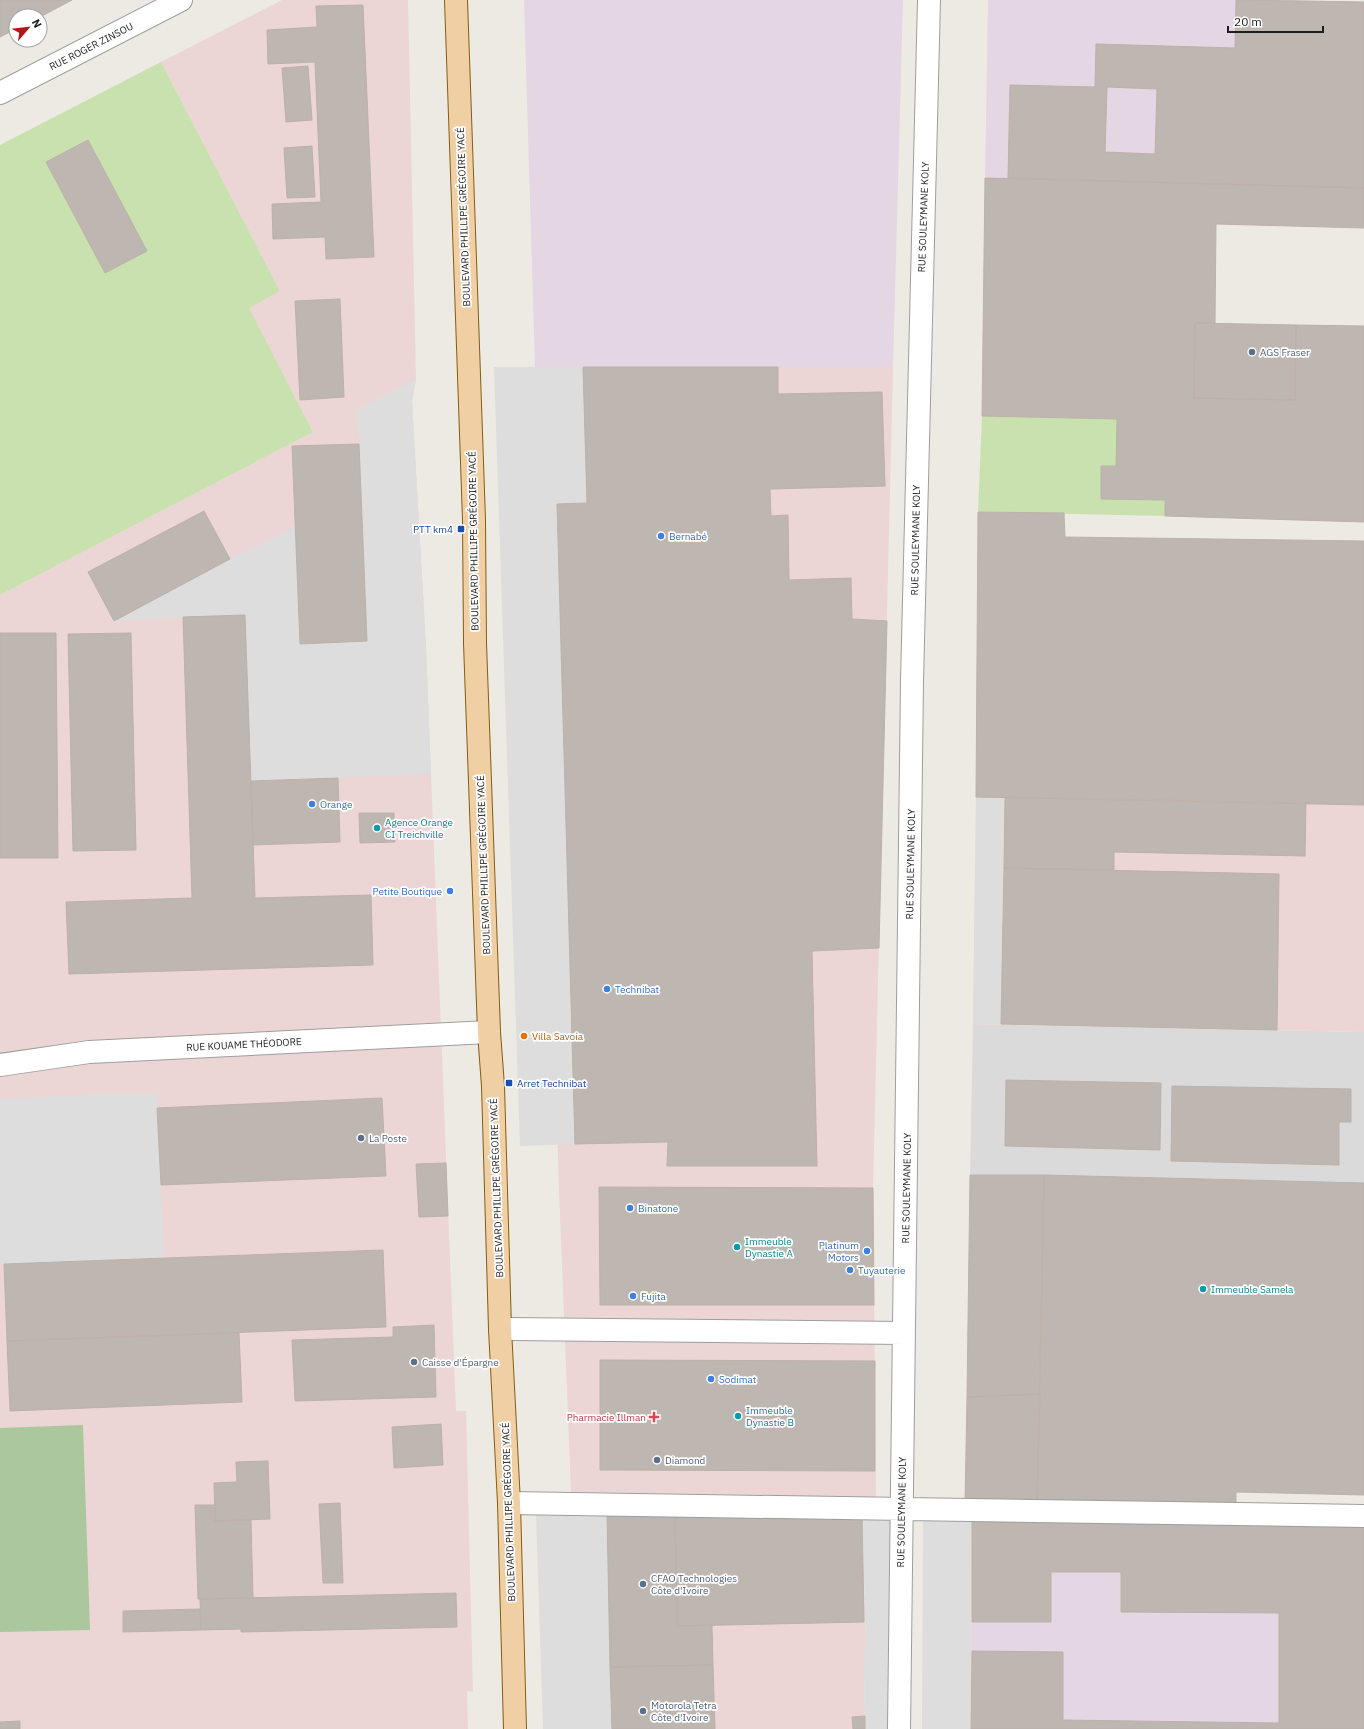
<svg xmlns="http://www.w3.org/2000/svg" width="1364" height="1729" font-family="'IBM Plex Sans',sans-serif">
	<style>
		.residential { fill: #dbdada }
		.commercial { fill: #ecd5d5 }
		.industrial { fill: #e5d6e3 }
		.grass { fill: #c8e1af }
		.forest { fill: #aac79d }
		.parking { fill: #ddd }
		.building { fill: #bdb6b1; stroke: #bdb1a8; fill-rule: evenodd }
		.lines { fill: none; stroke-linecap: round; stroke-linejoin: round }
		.minor-casing { stroke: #9e9e9e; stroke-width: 24 }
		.major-casing { stroke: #845d11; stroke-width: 24 }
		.minor { stroke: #fff; stroke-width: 22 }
		.major { stroke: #f0cfa5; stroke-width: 22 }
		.service-dot { fill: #5c6f8a; stroke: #fff; stroke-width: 1.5 }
		.transit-dot { fill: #1a4fb4; stroke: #fff; stroke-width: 1.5 }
		.shop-dot { fill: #3f7fe0; stroke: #fff; stroke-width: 1.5 }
		.culture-dot { fill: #0f9aa8; stroke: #fff; stroke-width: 1.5 }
		.food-dot { fill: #e8710a; stroke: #fff; stroke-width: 1.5 }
		.health-dot { fill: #e0444e; stroke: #fff; stroke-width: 1.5 }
		.labels { text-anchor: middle; stroke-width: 3.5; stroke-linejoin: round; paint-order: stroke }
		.street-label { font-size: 10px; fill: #1d1d1d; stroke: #fff }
		.service-label { font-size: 10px; fill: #4e5e75; stroke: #fff; text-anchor: start }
		.transit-label { font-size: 10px; fill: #164399; stroke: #fff; text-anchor: end }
		.shop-label { font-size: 10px; fill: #366cbe; stroke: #fff; text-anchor: start }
		.culture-label { font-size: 10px; fill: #0d838f; stroke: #fff; text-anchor: start }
		.food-label { font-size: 10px; fill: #c56008; stroke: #fff; text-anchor: start }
		.health-label { font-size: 10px; fill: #be3a42; stroke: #fff; text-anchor: end }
	</style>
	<rect width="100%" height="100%" fill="#edeae4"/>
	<path class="residential" d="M973,1024L1364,1032V1183L1044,1175H970Z"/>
	<path class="commercial" d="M282,0H408L416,379L412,401L426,647L456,1411H466L473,1692L467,1691L468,1729H0V595L313,432L248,307L280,291L161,62Z
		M535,367H893L873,1188L876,1497L571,1492L559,1189Z
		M976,797L1364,805V1032L973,1024Z
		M862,1510L866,1644L864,1662L865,1729H612L607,1514Z"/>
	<path class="industrial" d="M524,0H903L893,367H535Z
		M988,0H1299L1364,2V188L985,178Z
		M972,1520L1364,1525V1729H971Z"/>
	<path class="grass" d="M161,62L280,291L249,308L313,432L0,595V145Z
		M982,416L1117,419L1116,466L1101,467V499L1165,500V516L978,512Z"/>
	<path class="forest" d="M83,1425L90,1630L0,1632V1428Z"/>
	<path class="parking" d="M494,367H583L587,503L557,504L575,1144L520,1146Z
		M416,379L412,401L426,647L431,774L251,781L245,615L114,621L230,559L296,527L300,643L367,641L359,444L356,410Z
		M976,797H1005L1001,1024H973Z
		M157,1093L164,1258L4,1264L0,1262V1099L93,1094Z
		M862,1510L891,1514L890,1729H865L864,1662L866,1643Z
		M536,1513L607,1514L612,1729H543Z
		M923,1519L972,1520L971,1729H922Z"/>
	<path class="building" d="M0,0H72L40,17L16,16V29L0,37Z
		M1236,0L1364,2V188L1008,178L1010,85L1095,87L1096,44L1235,48ZM1107,87L1157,89L1155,154L1105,152Z
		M363,5L374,257L326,259L325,237L273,239L272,204L321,202L315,62L268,64L267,30L317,27L316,6Z
		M308,66L312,120L286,122L282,68Z
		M88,140L147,251L105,273L46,162Z
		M312,146L315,197L287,198L284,148Z
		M985,178L1364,188V228L1216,224L1215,323H1195L1194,398L1295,400L1296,325L1364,326V522L1165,516V500L1101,499V466H1116L1117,419L982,416Z
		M340,299L344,397L300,400L295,301Z
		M1195,323L1296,325L1295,400L1194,398Z
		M583,367H778V394L882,392L885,486L770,489L771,516L788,515L789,580L851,578L852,619L887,621L879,948L812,951L817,1166H667L668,1142L575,1144L557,504L587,503Z
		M359,444L367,641L300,644L292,446Z
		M204,511L230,559L114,621L88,572Z
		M978,512L1064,513L1065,537L1364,541V805L976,797Z
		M245,615L255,898L371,895L373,965L69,974L66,902L192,898L183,617Z
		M0,633H56L58,858H0Z
		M131,633L136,850L73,851L68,634Z
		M338,778L340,842L253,845L251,781Z
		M1005,797L1306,803L1305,856L1114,852V870L1004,868Z
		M359,813H394L395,842L360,843Z
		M1004,868L1279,874L1277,1030L1001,1024Z
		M1006,1080L1161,1083L1160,1150L1005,1146Z
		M1172,1086L1351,1089V1122H1339V1165L1171,1161Z
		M382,1098L386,1176L161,1185L157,1108Z
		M446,1163L448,1216L419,1217L416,1164Z
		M970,1175H1044L1040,1394L967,1397Z
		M1044,1175L1364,1183V1495L1236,1492V1509L1037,1504Z
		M599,1187L873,1188L874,1305H600Z
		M383,1250L386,1327L7,1341L4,1264Z
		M434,1325L436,1397L295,1401L292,1340L393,1337V1327Z
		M239,1333L242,1402L10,1411L7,1341Z
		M600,1360L875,1361V1471L600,1470Z
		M1040,1394L1037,1504L965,1503L967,1397Z
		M441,1424L443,1465L394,1468L392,1427Z
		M268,1461L270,1519L215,1521L214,1483L237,1482L236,1462Z
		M340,1503L343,1583H323L319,1504Z
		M195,1505H215V1521L251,1520L253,1598L198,1599Z
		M862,1510L864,1622L677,1626L675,1513Z
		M675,1513L677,1626L712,1625L713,1665L610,1667L607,1514Z
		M972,1520L1364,1525V1729H971L972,1651L1063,1652V1720L1279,1723V1613L1121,1612V1572H1051V1622H972Z
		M456,1593L457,1627L241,1632V1629L201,1630L200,1599Z
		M200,1609L201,1630L123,1632V1611Z
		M713,1665L715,1729H612L610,1667Z
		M865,1716V1729H853L852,1717Z
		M20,1721V1729H0V1722Z"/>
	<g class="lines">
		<defs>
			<path id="minor" d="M0,93L181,0
				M0,1065L89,1052L489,1032
				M500,1329L904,1333
				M509,1503L1364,1516
				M899,1729L912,681L929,0"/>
			<path id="major" d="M456,0L474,520L475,643L489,1032L493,1086L500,1329L509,1503L515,1729"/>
		</defs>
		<use href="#minor" class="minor-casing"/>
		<use href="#major" class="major-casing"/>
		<use href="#minor" class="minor"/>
		<use href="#major" class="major"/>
	</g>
	<g class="service-dot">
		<circle cx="1252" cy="352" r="4"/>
		<circle cx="361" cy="1138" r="4"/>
		<circle cx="414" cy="1362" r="4"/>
		<circle cx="657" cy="1460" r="4"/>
		<circle cx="643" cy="1584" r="4"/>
		<circle cx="643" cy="1711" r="4"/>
	</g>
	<g class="transit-dot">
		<rect x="457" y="525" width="8" height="8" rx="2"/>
		<rect x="505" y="1079" width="8" height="8" rx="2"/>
	</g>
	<g class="shop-dot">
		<circle cx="661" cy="536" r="4"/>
		<circle cx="312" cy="804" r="4"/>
		<circle cx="450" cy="891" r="4"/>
		<circle cx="607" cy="989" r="4"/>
		<circle cx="630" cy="1208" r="4"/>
		<circle cx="867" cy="1251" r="4"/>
		<circle cx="850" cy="1270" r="4"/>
		<circle cx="633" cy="1296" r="4"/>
		<circle cx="711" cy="1379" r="4"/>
	</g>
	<g class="culture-dot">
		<circle cx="377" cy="828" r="4"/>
		<circle cx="737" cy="1247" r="4"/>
		<circle cx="1203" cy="1289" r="4"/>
		<circle cx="738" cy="1416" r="4"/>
	</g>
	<circle class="food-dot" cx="524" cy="1036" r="4"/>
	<path class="health-dot" d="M652 1411h4v4h4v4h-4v4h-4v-4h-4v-4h4z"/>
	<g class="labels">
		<g class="street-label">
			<text transform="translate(91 46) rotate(-27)" y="4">RUE ROGER ZINSOU</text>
			<text transform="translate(463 217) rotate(-92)" y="4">BOULEVARD PHILLIPE GRÉGOIRE YACÉ</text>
			<text transform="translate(923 217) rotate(-88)" y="4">RUE SOULEYMANE KOLY</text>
			<text transform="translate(915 540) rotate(-89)" y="4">RUE SOULEYMANE KOLY</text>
			<text transform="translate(473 541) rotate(-91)" y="4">BOULEVARD PHILLIPE GRÉGOIRE YACÉ</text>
			<text transform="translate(910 864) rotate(-89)" y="4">RUE SOULEYMANE KOLY</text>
			<text transform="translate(483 865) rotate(-92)" y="4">BOULEVARD PHILLIPE GRÉGOIRE YACÉ</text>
			<text transform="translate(244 1044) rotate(-3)" y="4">RUE KOUAME THÉODORE</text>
			<text transform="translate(496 1188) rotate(-92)" y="4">BOULEVARD PHILLIPE GRÉGOIRE YACÉ</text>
			<text transform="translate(906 1188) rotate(-89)" y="4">RUE SOULEYMANE KOLY</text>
			<text transform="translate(508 1512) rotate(-92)" y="4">BOULEVARD PHILLIPE GRÉGOIRE YACÉ</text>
			<text transform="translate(901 1512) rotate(-89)" y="4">RUE SOULEYMANE KOLY</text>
		</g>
		<g class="service-label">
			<text x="1260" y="356">AGS Fraser</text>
			<text x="369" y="1142">La Poste</text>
			<text x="422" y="1366">Caisse d'Épargne</text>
			<text x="665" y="1464">Diamond</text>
			<text x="651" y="1582">CFAO Technologies<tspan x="651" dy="12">Côte d'Ivoire</tspan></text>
			<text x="651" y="1709">Motorola Tetra<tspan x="651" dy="12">Côte d'Ivoire</tspan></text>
		</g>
		<g class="transit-label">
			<text x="453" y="533">PTT km4</text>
			<text x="517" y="1087" text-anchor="start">Arret Technibat</text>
		</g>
		<g class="shop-label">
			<text x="669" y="540">Bernabé</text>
			<text x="320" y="808">Orange</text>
			<text x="442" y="895" text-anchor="end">Petite Boutique</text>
			<text x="615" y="993">Technibat</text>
			<text x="638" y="1212">Binatone</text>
			<text x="859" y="1249" text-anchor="end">Platinum<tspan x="859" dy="12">Motors</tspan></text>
			<text x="858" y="1274">Tuyauterie</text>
			<text x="641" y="1300">Fujita</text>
			<text x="719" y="1383">Sodimat</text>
		</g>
		<g class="culture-label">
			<text x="385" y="826">Agence Orange<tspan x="385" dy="12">CI Treichville</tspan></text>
			<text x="745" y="1245">Immeuble<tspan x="745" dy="12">Dynastie A</tspan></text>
			<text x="1211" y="1293">Immeuble Samela</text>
			<text x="746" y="1414">Immeuble<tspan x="746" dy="12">Dynastie B</tspan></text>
		</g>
		<g class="food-label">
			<text x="532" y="1040">Villa Savoia</text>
		</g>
		<g class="health-label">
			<text x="646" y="1421">Pharmacie Illman</text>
		</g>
	</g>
	<g transform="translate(28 28) rotate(62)"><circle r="19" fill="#ffffff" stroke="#a5a5a5"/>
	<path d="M0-3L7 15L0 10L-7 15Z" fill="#b21719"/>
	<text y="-6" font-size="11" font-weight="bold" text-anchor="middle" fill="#1d1d1d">N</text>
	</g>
	<path d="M1228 26v6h95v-6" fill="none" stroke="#1d1d1d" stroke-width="2"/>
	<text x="1234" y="26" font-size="12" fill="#1d1d1d" stroke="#ffffff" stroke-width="3" paint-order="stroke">20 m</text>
</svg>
